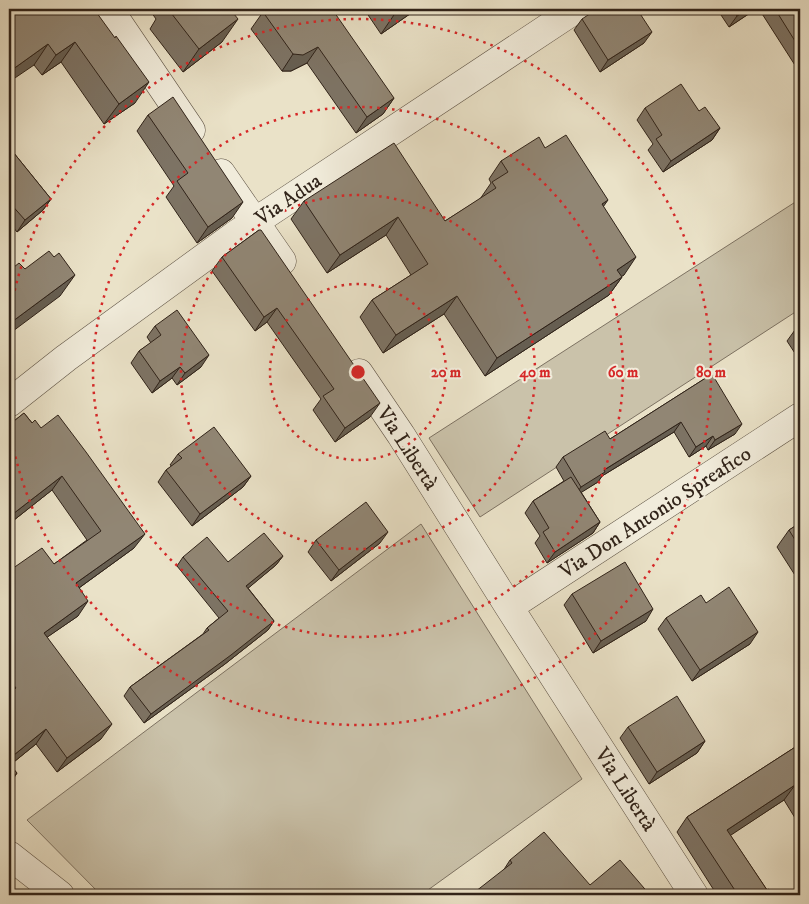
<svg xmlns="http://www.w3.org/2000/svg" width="809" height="904" font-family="'IM FELL DW Pica',serif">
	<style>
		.green { fill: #cac2aa; stroke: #7d7262 }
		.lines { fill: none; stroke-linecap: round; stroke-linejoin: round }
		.minor-casing { stroke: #5e5345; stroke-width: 29 }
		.minor { stroke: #f1ecdb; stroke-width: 28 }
		.wall { fill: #7d7364; stroke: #302319 }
		.shaded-wall { fill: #665e51; stroke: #302319 }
		.building { fill: #918674; stroke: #302319 }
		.ring { fill: none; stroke: #d62828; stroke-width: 2.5; stroke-dasharray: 2.5 5 }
		.labels { text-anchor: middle; stroke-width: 4; stroke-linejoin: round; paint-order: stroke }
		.street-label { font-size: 21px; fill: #302319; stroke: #f1ecdb }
		.centre { fill: #d62828; stroke: #f1ecdb; stroke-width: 2.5 }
		.ring-label { font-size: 15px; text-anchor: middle; font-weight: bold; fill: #d62828; stroke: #f1ecdb; stroke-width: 4; stroke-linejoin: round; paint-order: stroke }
	</style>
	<rect width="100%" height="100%" fill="#eae2c8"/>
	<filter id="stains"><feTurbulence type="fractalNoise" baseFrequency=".004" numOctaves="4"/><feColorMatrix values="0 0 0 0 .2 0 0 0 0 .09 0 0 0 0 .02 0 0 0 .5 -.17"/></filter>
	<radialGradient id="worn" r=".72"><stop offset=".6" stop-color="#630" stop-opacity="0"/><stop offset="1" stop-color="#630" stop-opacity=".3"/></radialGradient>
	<path class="green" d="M800,199V309L480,517L429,438Z
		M421,524L582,779L421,895H101L27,820Z"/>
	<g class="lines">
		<defs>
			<path id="minor" d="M109,9L191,130
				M221,173L282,261
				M359,373L401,435L509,607L694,895
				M9,403L66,358L235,235L576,9
				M509,607L800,417
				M9,855L60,895"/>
		</defs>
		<use href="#minor" class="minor-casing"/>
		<use href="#minor" class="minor"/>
	</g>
	<path class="wall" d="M9,9H94L135,103L104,124L61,62L42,75L34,65Z
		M149,9H230L222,42L183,72L150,29L156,19Z
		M268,9L394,98L383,114L356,133L307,63L291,71H282L251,29L263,12Z
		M364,9H417L381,34Z
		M717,9H756L729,27Z
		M759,9H800V73Z
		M582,19L644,43L600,72L574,30Z
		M645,108L699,111L720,128L712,140L663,172L648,150L653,144L637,120Z
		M148,115L232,218L197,243L166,197L174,186L137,131Z
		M9,147L51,199L43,210L17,232L9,222Z
		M545,148L603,207L624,275L621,276L622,277L609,295L485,376L444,314L383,353L360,317L372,300L411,275L386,235L327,273L291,219L304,201L445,221L480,199L491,183L489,179L501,161Z
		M259,230L370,417L335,442L313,410L321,399L267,322L255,331L212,271L222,257Z
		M800,323V361L787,341Z
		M155,326L201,367L177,385L172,378L152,393L131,363L139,351L151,343L147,337Z
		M712,374L735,434L708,450L706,446L689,457L674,432L602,476L598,482L581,492L600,522L593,533L547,563L535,543L540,536L525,513L533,501L564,481L556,467L563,457L610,439Z
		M24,413L134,548L79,588L78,616L47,637L101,739L57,772L36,744L10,765L17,773L9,785V571L54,564L87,540L52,490L9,524V425Z
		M178,454L251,476L243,487L192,526L158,482L166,470L172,466L170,465Z
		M800,523V583L777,547L789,530Z
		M316,540L380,543L331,581L308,552Z
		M283,556L276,565L248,588L274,621L268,630L225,664L144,723L124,696L130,687L203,634L207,628L219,618L177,566L183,557L228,562Z
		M572,594L646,621L593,653L564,605Z
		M706,603L750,644L692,681L658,629L666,618Z
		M628,727L705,741L697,753L649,784L620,738Z
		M800,744V826L784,800L730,835L767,890L772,895H717L677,832L687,817Z
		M510,860L590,885L503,871Z"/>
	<path class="shaded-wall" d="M398,9H417L381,34Z
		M747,9H756L729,27L737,16Z
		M238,19L222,42L183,72L199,49Z
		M652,32L644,43L600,72L608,60Z
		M75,42L61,62L42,75L56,55Z
		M48,44L34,65L9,82V72Z
		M318,47L307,63L291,71H282L293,54Z
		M149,82L135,103L104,124L119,104Z
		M394,98L383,114L356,133L367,117Z
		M720,128L712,140L663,172L671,161Z
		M51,199L43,210L17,232L25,220Z
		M608,200L596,217L602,204Z
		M243,202L232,218L197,243L208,227Z
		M398,217L386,235L327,273L340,255Z
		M636,257L624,275L605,287L617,270Z
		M75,275L60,296L9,334V324Z
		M622,277L609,295L485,376L497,358Z
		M457,296L444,314L383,353L396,335Z
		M277,308L267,322L255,331L264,317Z
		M209,355L201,367L177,385L185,373Z
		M180,367L172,378L152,393L160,381Z
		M380,403L370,417L335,442L345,428Z
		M681,422L674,432L602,476L598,482L574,497L581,487L604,470Z
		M742,424L735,434L708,450L715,440Z
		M713,436L706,446L689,457L696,447Z
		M62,476L52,490L9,524V517Z
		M251,476L243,487L192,526L200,514Z
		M600,522L593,533L547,563L555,552Z
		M388,532L380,543L331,581L339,570Z
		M145,534L134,548L65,598L76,583Z
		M283,556L276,565L240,595L246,586Z
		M88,601L78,616L33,647L44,633Z
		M653,609L646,621L593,653L601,641Z
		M274,621L268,630L225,664L144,723L151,714Z
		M758,632L750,644L692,681L700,670Z
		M112,724L101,739L57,772L67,758Z
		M46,729L36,744L9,766V759Z
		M705,741L697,753L649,784L657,772Z
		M17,773L9,785V780Z
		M795,785L784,800L716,845L727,830Z"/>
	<path class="building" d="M9,9H94L115,38L116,36L149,82L119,104L75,42L56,55L48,44L9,72Z
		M168,9H230L238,19L199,49Z
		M268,9H332L394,98L367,117L318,47L303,55L293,54L263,12Z
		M597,9H637L652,32L608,60L582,19Z
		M732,9H747L737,16Z
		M775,9H800V49Z
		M681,84L699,111L705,107L720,128L671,161L656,139L662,135L645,108Z
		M173,97L243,202L208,227L177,181L188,173L148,115Z
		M566,135L608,200L602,204L636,257L617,270L622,277L497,358L457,296L396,335L372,300L428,264L398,217L340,255L304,201L394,143L445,221L496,188L492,182L508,172L501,161L539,137L545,148Z
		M9,147L51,199L25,220L9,202Z
		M259,230H261L380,403L345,428L323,396L334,389L277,308L264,317L222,257Z
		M49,251L54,257L59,253L75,275L9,324V271L19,263L25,269Z
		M177,310L209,355L185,373L180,367L160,381L139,351L161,335L155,326Z
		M712,374L742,424L715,440L713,436L696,447L681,422L604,470L605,472L581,487L563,457L605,431L610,439Z
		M24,413L32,423L35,420L41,428L58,415L86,452L145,534L76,583L88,601L44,633L112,724L67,758L46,729L9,759V694L16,688L9,679V571L42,548L54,564L101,531L62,476L9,517V425Z
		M214,427L251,476L200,514L166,470L182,458L178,454Z
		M571,477L600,522L555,552L543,532L549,528L533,501Z
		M366,502L388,532L339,570L316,540Z
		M800,523V548L789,530Z
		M264,533L283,556L246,586L274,621L231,655L151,714L130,687L209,630L207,628L228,611L183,557L207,537L228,562Z
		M625,562L653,609L601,641L572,594Z
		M729,587L758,632L700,670L666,618L701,595L706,603Z
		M677,696L705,741L657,772L628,727Z
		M800,744V794L795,785L727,830L767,890L769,889L772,895H738L687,817Z
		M9,764L17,773L9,780Z
		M544,832L590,885L620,860L650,895H471L512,863L510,860Z"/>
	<g class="ring">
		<circle cx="358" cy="372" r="88"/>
		<circle cx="358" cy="372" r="177"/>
		<circle cx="358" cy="372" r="265"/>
		<path d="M9 320A353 353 0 1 1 9 424"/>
	</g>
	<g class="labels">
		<g class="street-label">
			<text transform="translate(288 199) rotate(-34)" y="7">Via Adua</text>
			<text transform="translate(408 448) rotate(57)" y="7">Via Libertà</text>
			<text transform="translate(655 512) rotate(-33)" y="7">Via Don Antonio Spreafico</text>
			<text transform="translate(626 789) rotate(57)" y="7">Via Libertà</text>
		</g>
	</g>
	<circle cx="358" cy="372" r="8" class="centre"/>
	<g class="ring-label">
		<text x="446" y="377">20 m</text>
		<text x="535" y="377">40 m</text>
		<text x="623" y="377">60 m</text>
		<text x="711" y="377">80 m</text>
	</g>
	<rect width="809" height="904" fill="none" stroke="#eae2c8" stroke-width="30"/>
	<rect x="10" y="10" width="789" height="884" fill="none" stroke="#302319" stroke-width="2.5"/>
	<rect x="15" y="15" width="779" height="874" fill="none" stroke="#302319"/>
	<rect width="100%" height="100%" filter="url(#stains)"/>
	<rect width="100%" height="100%" fill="url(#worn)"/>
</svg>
